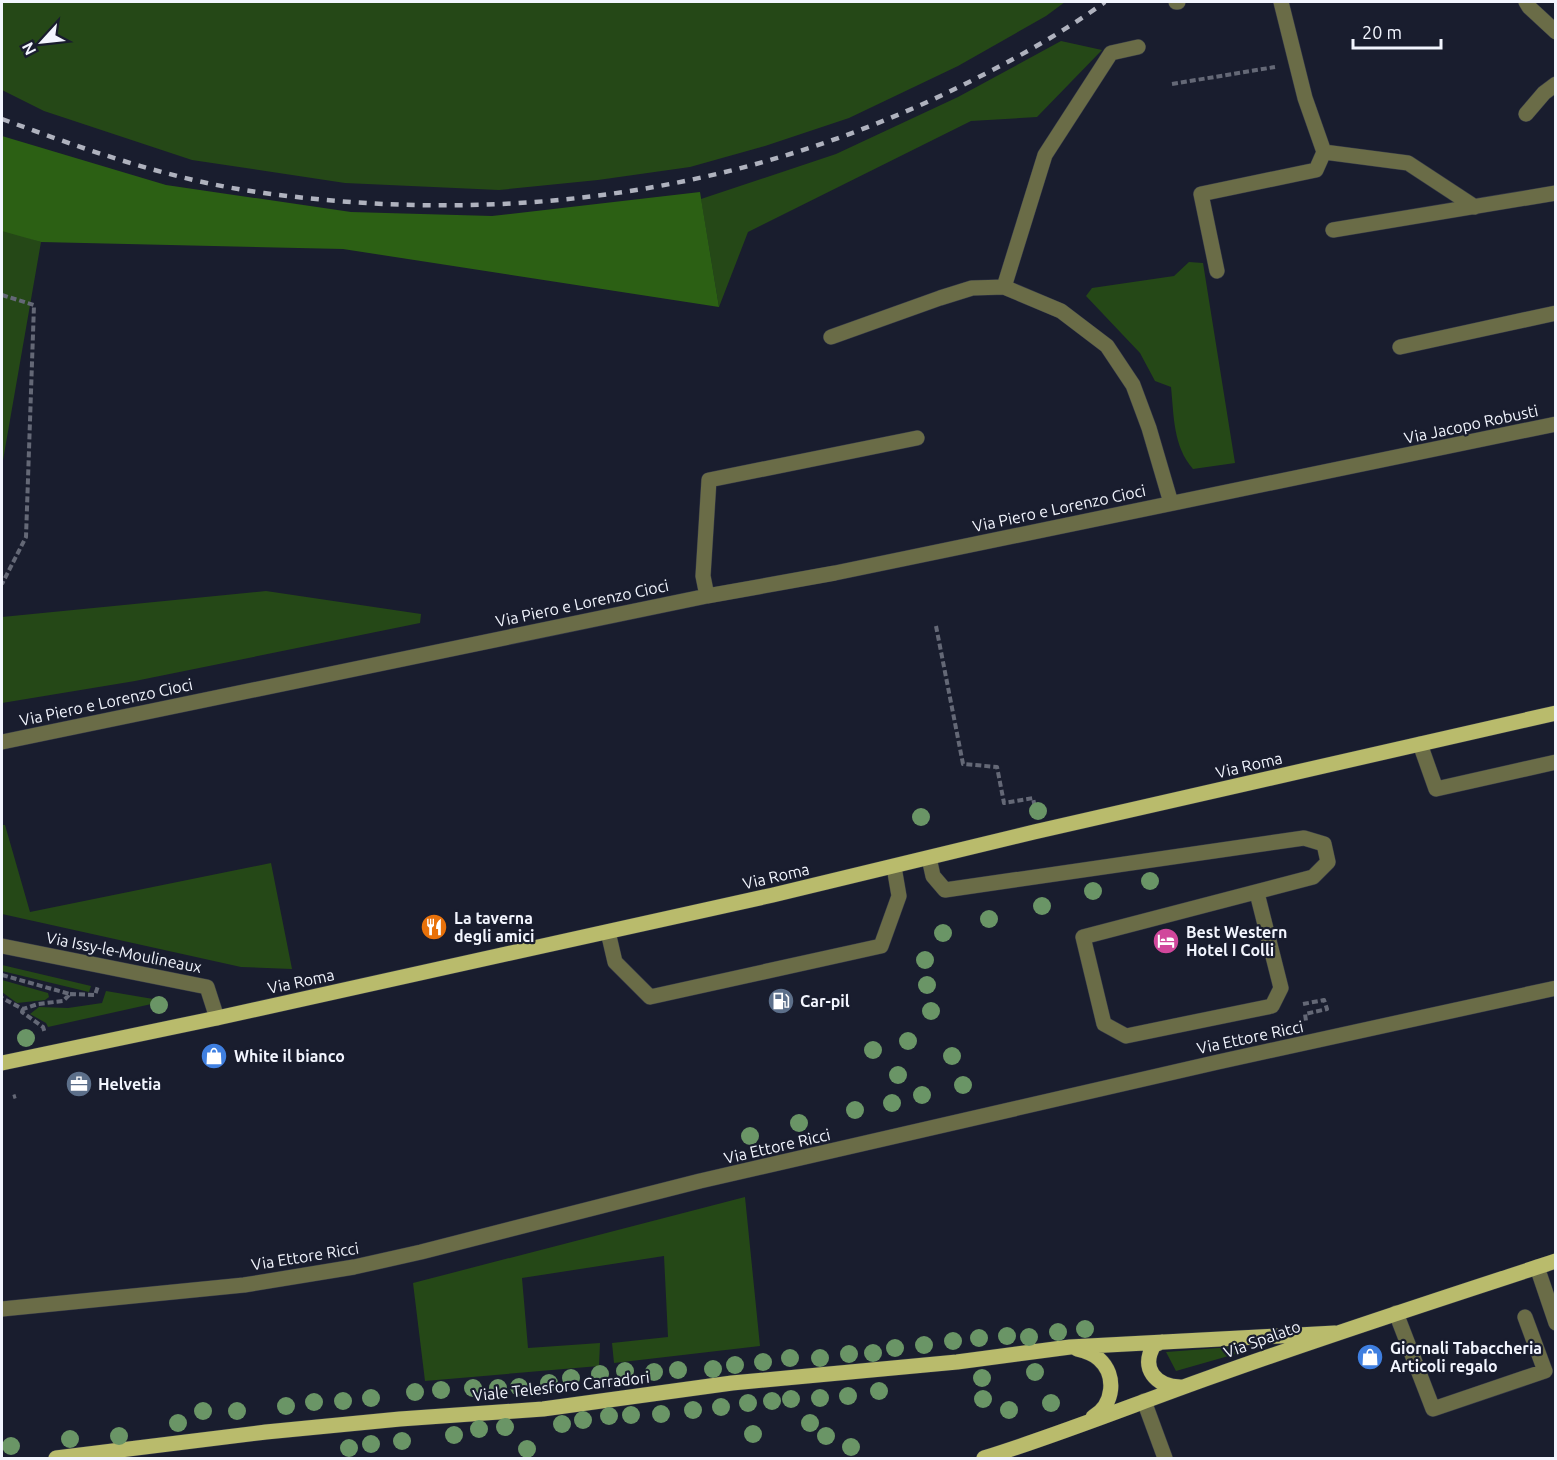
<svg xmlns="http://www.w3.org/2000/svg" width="1557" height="1460" font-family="Ubuntu,sans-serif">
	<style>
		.green { fill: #254817 }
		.forest { fill: #2c6014 }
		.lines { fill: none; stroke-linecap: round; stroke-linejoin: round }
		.minor-casing { stroke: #333747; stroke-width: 16 }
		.major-casing { stroke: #333747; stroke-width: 16 }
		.path { stroke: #646876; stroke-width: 4; stroke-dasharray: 6 3; stroke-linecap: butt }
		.minor { stroke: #6a6c47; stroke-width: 15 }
		.major { stroke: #b9bb6c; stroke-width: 15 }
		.rail { stroke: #afb2be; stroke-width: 4.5; stroke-dasharray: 8 8; stroke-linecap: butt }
		.tree { fill: #6a9566 }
		.labels { text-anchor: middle; stroke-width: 4.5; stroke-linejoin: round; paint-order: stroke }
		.street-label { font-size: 16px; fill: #f2f5fe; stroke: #191d2e }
		.poi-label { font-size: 16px; font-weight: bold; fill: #f2f5fe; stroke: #191d2e; text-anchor: start }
	</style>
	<rect width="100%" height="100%" fill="#191d2e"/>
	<path class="green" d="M2,2H1065L1046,16L958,66L849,118L765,146L690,167L598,180L499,190L345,183L192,160L44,111L2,90Z
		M1061,41L1102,50L1037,117L971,121L748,232L719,307L701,199L836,154L958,97Z
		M2,229L41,242L2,466Z
		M1189,262L1203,263L1235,463L1193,469C1173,446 1174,416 1171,387L1155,381L1140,353L1086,296L1092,288L1174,276Z
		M266,591L421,614L420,623L135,681L2,703V617Z
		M2,825H5L30,912L271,863L292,969L241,967L2,914Z
		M2,965L91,986L89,992L2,971Z
		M2,980L48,993L49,997L45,1000L17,1003L2,992Z
		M106,991L165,1001L48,1027L46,1023L30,1014L39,1007L68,1008L102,1003Z
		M745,1197L760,1346L614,1363L612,1343L668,1337L664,1256L522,1278L528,1348L600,1343L599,1366L425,1381L413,1283Z
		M1245,1346L1246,1351L1176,1371L1166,1352Z"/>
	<path class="forest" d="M2,136L166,185L351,212L492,216L700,192L719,307L343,249L41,242L2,231Z"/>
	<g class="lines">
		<defs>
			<path id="minor" d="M1176,2H1178
				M1281,2L1305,98L1324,152L1408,163L1475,207
				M1526,2L1529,7L1556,32
				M1526,114L1544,93L1556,84
				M1333,230L1556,193
				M1217,271L1201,194L1316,170L1324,152
				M1004,287L1045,155L1111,53L1138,47
				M831,337L940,298L972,288L1004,287L1061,311L1107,346L1133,385L1149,428L1171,503
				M1400,347L1556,313
				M707,596L703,576L709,480L917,438
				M2,742L707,596L835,573L1556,424
				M1420,744L1436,789L1556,762
				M929,858L933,876L945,890L1304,838L1324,844L1328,862L1313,877L1083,937L1104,1024L1126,1036L1272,1006L1281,988L1257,893
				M608,932L615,962L650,997L881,946L899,896L894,867
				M2,946L207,987L217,1018
				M1537,1267L1556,1323
				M2,1309L244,1285L354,1267L421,1252L700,1181L1218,1062L1556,988
				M1396,1313L1433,1409L1545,1371L1525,1317
				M1144,1401L1165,1458"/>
			<path id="major" d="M2,1063L217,1018L773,895L1034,832L1556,713
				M1162,1342L1154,1345C1140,1369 1156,1386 1180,1387
				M1077,1349C1085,1351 1093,1353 1099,1359C1117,1375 1114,1405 1093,1417
				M56,1458L266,1432L400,1419L543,1409L732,1383L957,1362L1070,1347L1335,1333
				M984,1458C1061,1434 1135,1404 1211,1377C1325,1336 1440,1299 1556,1261"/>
		</defs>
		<use href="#minor" class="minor-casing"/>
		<use href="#major" class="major-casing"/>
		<path class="path" d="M1172,84L1275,67
			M2,295L34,305L26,537L2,584
			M936,626L963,764L997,767L1004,803L1033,798L1035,808
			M2,975L70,994L63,1001L38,1004L23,1009L2,998
			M70,994L95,995L98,986
			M1303,1004L1324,1000L1327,1009L1305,1014L1306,1021
			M23,1009L22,1012L43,1027L45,1033
			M13,1097L16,1096"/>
		<use href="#minor" class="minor"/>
		<use href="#major" class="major"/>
		<path class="rail" d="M2,119C86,150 174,181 264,193C507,226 744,194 965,84C1013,60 1061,34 1105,2"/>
	</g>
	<g class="tree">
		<circle cx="1038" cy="811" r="9"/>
		<circle cx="921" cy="817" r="9"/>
		<circle cx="1150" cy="881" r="9"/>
		<circle cx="1093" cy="891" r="9"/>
		<circle cx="1042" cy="906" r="9"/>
		<circle cx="989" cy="919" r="9"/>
		<circle cx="943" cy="933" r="9"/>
		<circle cx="925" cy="960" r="9"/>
		<circle cx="927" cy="985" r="9"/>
		<circle cx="159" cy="1005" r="9"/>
		<circle cx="931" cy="1011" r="9"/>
		<circle cx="26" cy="1038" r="9"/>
		<circle cx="908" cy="1041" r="9"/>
		<circle cx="873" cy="1050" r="9"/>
		<circle cx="952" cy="1056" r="9"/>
		<circle cx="898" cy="1075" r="9"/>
		<circle cx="963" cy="1085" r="9"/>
		<circle cx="922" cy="1095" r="9"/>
		<circle cx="892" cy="1103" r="9"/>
		<circle cx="855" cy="1110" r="9"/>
		<circle cx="799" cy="1123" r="9"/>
		<circle cx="750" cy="1136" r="9"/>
		<circle cx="1085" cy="1329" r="9"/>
		<circle cx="1058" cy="1332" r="9"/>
		<circle cx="1007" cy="1336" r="9"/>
		<circle cx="1029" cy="1337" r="9"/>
		<circle cx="979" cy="1338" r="9"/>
		<circle cx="953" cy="1341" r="9"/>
		<circle cx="924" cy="1345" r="9"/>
		<circle cx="895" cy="1348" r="9"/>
		<circle cx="873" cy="1353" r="9"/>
		<circle cx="849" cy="1354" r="9"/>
		<circle cx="790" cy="1358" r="9"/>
		<circle cx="820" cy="1358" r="9"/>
		<circle cx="763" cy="1362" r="9"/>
		<circle cx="735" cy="1365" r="9"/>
		<circle cx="713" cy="1369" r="9"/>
		<circle cx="678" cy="1370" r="9"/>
		<circle cx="625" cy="1371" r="9"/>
		<circle cx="654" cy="1372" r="9"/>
		<circle cx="1035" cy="1372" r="9"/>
		<circle cx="600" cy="1374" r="9"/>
		<circle cx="571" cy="1378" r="9"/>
		<circle cx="982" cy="1378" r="9"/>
		<circle cx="549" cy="1383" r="9"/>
		<circle cx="519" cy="1387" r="9"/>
		<circle cx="473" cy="1388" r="9"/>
		<circle cx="498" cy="1388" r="9"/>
		<circle cx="441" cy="1390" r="9"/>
		<circle cx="879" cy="1391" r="9"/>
		<circle cx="415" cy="1392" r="9"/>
		<circle cx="848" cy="1396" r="9"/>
		<circle cx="371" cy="1398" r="9"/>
		<circle cx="820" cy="1398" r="9"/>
		<circle cx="791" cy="1399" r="9"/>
		<circle cx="983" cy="1399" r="9"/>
		<circle cx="343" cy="1401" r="9"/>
		<circle cx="772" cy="1401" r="9"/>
		<circle cx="314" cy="1402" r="9"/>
		<circle cx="748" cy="1403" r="9"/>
		<circle cx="1051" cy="1403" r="9"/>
		<circle cx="286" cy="1406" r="9"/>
		<circle cx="721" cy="1407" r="9"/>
		<circle cx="693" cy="1410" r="9"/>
		<circle cx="1009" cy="1410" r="9"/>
		<circle cx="203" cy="1411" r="9"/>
		<circle cx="237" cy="1411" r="9"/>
		<circle cx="661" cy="1414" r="9"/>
		<circle cx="631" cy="1415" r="9"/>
		<circle cx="609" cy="1416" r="9"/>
		<circle cx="583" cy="1420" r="9"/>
		<circle cx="178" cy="1423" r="9"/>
		<circle cx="810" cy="1423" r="9"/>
		<circle cx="562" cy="1424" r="9"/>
		<circle cx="505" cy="1427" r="9"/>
		<circle cx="479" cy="1429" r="9"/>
		<circle cx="753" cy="1434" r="9"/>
		<circle cx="454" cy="1435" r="9"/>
		<circle cx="119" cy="1436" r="9"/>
		<circle cx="826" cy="1436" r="9"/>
		<circle cx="70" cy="1439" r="9"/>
		<circle cx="402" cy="1441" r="9"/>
		<circle cx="371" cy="1444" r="9"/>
		<circle cx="11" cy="1446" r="9"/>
		<circle cx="851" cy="1447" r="9"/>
		<circle cx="349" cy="1448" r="9"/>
		<circle cx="527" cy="1449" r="9"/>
	</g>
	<defs>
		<symbol id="restaurant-disc" viewBox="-11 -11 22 22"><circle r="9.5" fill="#e8710a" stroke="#191d2e"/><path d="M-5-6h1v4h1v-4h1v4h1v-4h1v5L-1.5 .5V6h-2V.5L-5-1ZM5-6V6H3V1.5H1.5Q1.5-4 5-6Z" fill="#fff"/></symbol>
		<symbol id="hotel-disc" viewBox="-11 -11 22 22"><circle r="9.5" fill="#d1479c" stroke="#191d2e"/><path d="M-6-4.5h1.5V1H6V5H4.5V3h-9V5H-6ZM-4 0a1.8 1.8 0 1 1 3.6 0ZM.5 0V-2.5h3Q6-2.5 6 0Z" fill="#fff"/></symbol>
		<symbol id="fuel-disc" viewBox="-11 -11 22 22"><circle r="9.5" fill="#5c6f8a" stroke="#191d2e"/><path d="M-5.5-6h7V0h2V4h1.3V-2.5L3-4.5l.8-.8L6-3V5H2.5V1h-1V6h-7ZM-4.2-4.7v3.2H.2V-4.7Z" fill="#fff"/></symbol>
		<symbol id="shop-disc" viewBox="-11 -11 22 22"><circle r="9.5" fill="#3f7fe0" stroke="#191d2e"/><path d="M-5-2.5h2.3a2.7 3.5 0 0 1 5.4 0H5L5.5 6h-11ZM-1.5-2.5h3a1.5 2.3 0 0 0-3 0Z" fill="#fff"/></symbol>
		<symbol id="office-disc" viewBox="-11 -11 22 22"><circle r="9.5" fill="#5c6f8a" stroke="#191d2e"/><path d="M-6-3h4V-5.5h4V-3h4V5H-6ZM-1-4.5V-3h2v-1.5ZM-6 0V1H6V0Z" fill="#fff"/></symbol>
	</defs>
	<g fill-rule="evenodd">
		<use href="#restaurant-disc" x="419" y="912" width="30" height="30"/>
		<use href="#hotel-disc" x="1151" y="926" width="30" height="30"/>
		<use href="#fuel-disc" x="766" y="986" width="30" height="30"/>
		<use href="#shop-disc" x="199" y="1041" width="30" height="30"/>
		<use href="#office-disc" x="64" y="1069" width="30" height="30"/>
		<use href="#shop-disc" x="1355" y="1342" width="30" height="30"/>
	</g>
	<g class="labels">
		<g class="street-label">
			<text transform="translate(1471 424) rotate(-12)" y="6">Via Jacopo Robusti</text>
			<text transform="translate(1059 508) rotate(-12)" y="6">Via Piero e Lorenzo Cioci</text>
			<text transform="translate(582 603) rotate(-12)" y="6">Via Piero e Lorenzo Cioci</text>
			<text transform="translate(106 702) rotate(-12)" y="6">Via Piero e Lorenzo Cioci</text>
			<text transform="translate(1249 765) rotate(-13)" y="6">Via Roma</text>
			<text transform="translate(776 876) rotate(-13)" y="6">Via Roma</text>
			<text transform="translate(124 952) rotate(11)" y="6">Via Issy-le-Moulineaux</text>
			<text transform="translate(301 981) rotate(-12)" y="6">Via Roma</text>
			<text transform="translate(1250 1037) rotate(-12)" y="6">Via Ettore Ricci</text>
			<text transform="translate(777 1146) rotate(-13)" y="6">Via Ettore Ricci</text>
			<text transform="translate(305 1256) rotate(-9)" y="6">Via Ettore Ricci</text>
			<text transform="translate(1262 1339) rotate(-20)" y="6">Via Spalato</text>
			<text transform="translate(561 1386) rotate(-6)" y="6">Viale Telesforo Carradori</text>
		</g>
		<g class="poi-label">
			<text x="454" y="924">La taverna<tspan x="454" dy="18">degli amici</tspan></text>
			<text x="1186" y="938">Best Western<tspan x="1186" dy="18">Hotel I Colli</tspan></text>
			<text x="800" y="1007">Car-pil</text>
			<text x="234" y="1062">White il bianco</text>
			<text x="98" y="1090">Helvetia</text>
			<text x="1390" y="1354">Giornali Tabaccheria<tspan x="1390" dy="18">Articoli regalo</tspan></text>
		</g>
	</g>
	<rect width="1557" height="1460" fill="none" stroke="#f2f5fe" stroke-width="6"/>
	<g transform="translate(42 42) rotate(243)" stroke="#191d2e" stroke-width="4.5" paint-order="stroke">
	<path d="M0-4.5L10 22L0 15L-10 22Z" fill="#f2f5fe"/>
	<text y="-9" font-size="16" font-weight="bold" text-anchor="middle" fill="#f2f5fe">N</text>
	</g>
	<path d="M1353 39v9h88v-9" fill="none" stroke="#f2f5fe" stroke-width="3"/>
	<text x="1362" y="39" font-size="18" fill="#f2f5fe" stroke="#191d2e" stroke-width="4.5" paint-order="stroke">20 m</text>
</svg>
